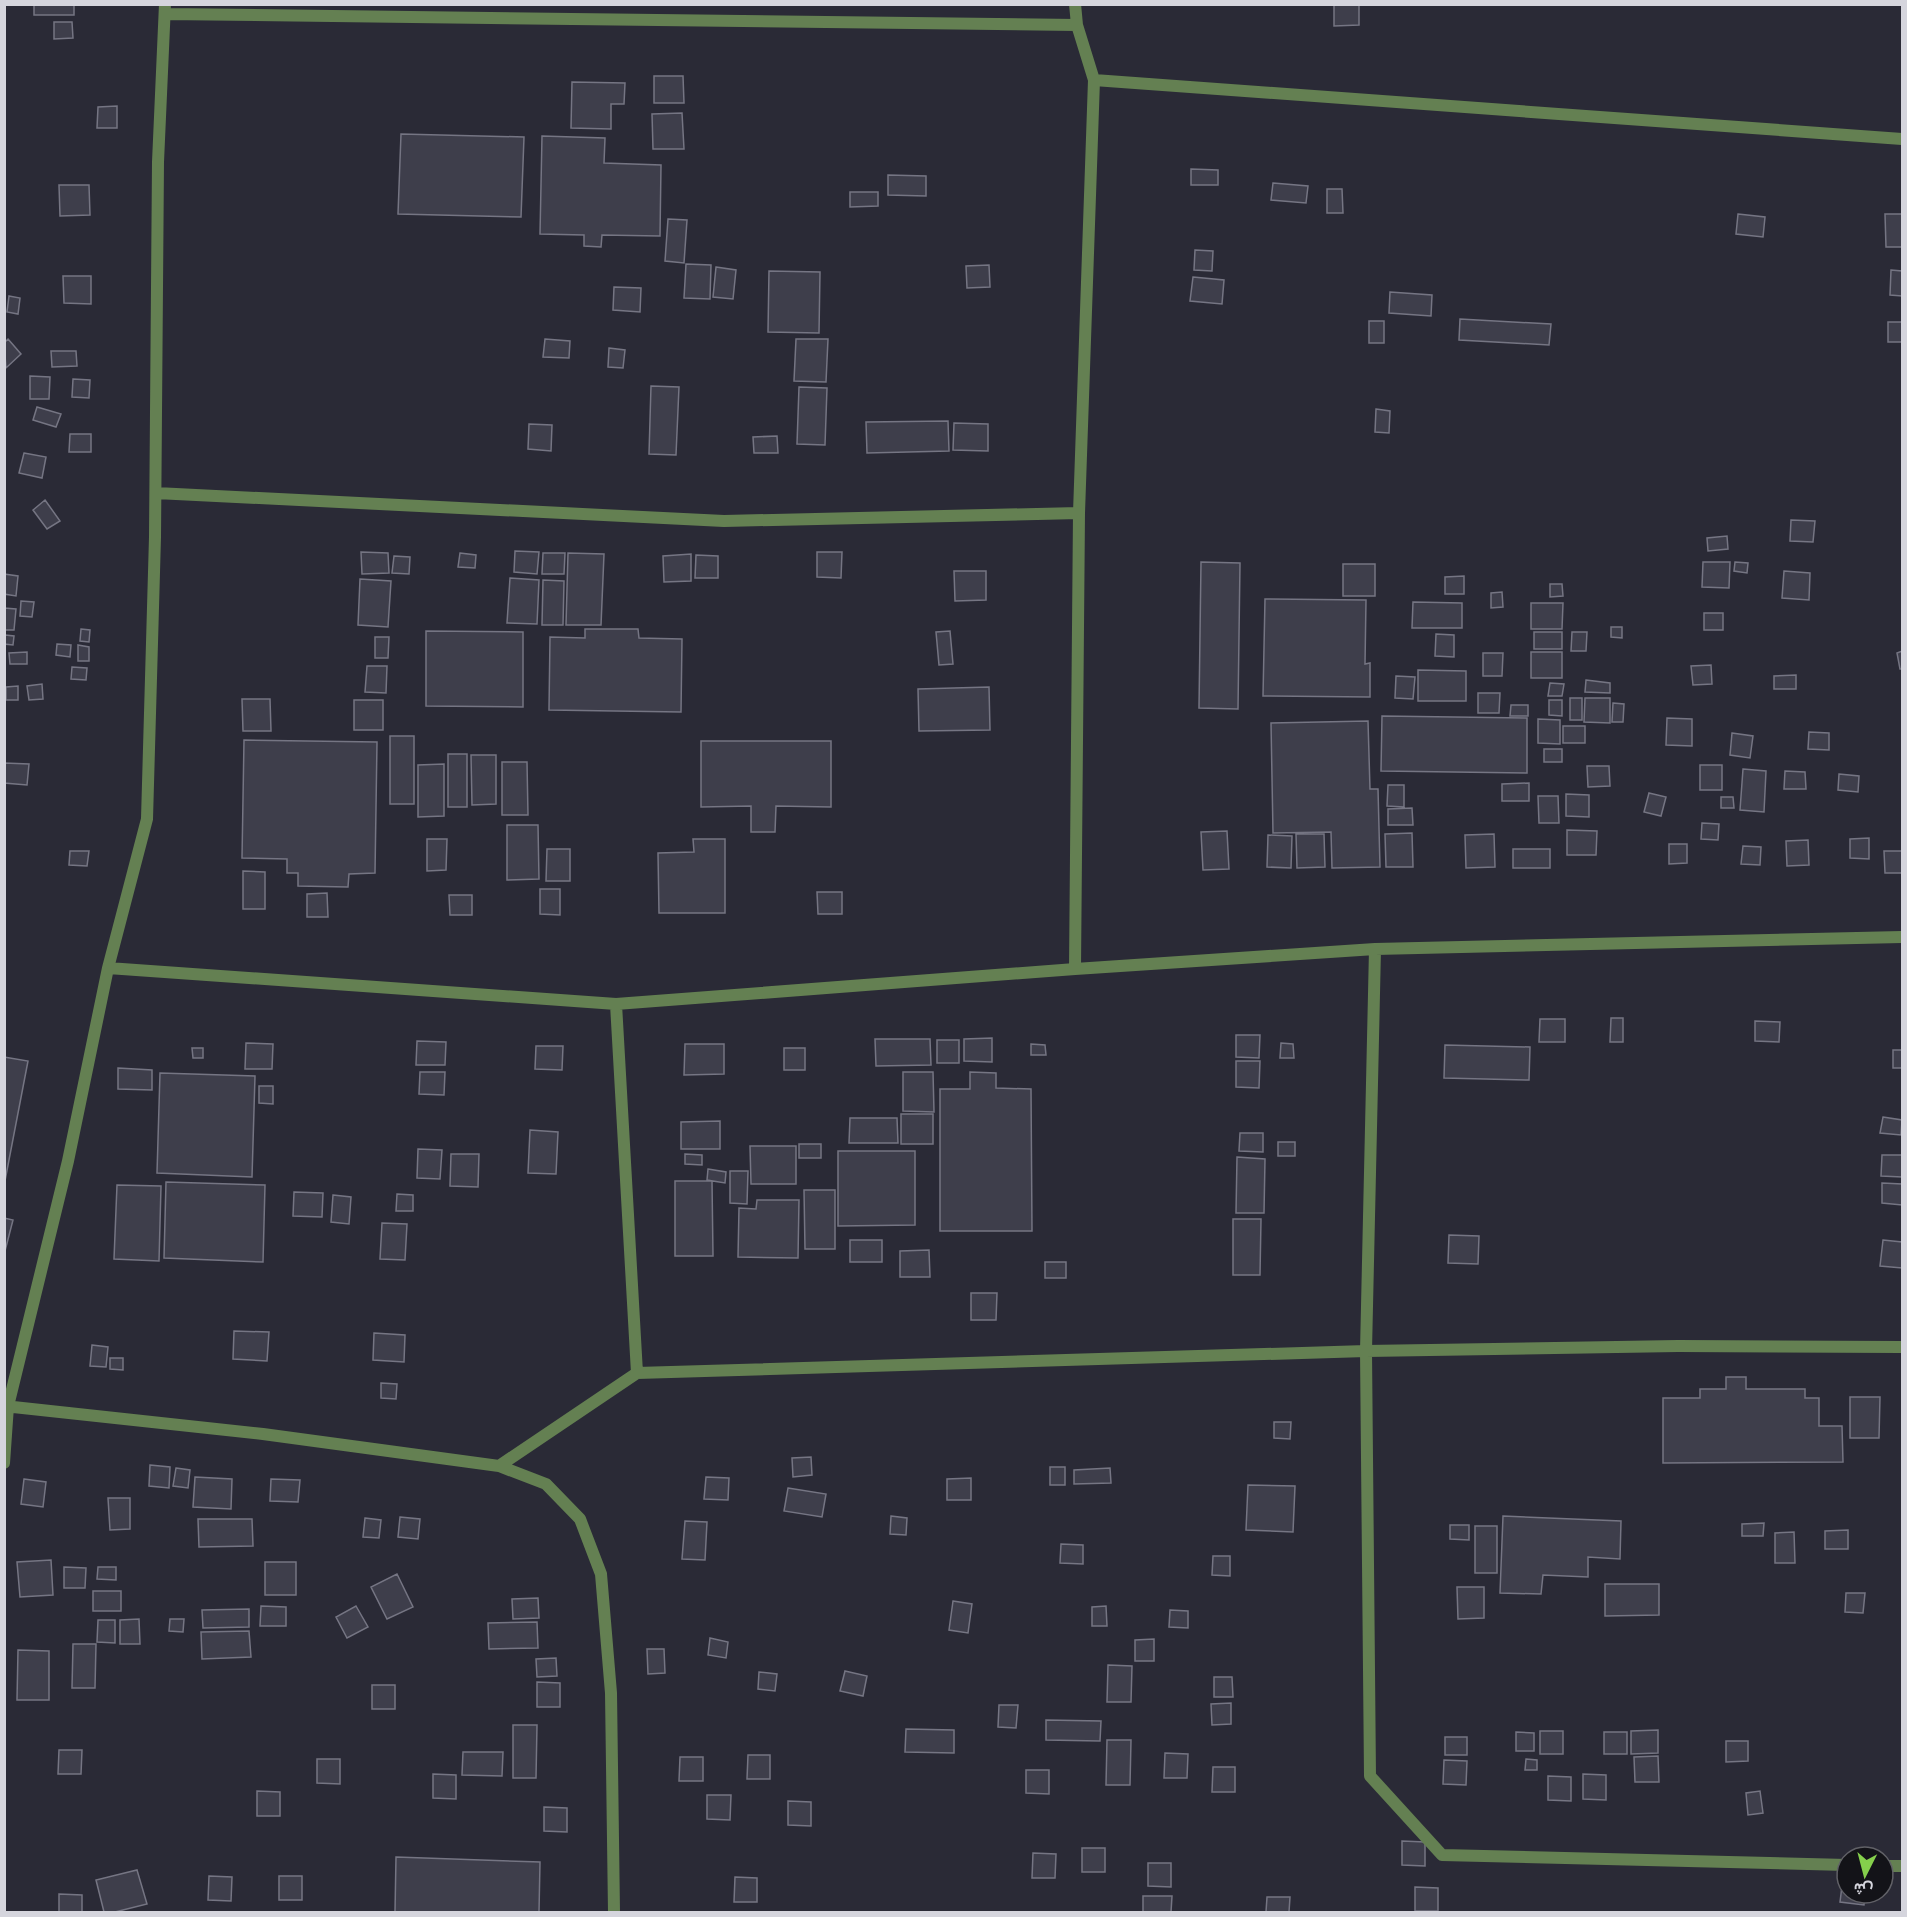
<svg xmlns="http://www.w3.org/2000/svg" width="1907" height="1917" font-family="'Source Sans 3',Vazirmatn,sans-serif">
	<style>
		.building { fill: #3e3e4b; stroke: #757583; stroke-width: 1.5 }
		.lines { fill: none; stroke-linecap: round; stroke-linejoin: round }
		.minor { stroke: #648052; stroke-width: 12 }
	</style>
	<rect width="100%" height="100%" fill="#2a2a36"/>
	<path class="building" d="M34,4H74V15H34Z
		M1334,4H1359V25L1334,26Z
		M54,22H72L73,38L54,39Z
		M654,76H683L684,103H654Z
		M572,82L625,83L624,104H611V129L571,128Z
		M117,106V128H97L98,107Z
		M682,113L684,149H653L652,114Z
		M401,134L524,137L521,217L398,214Z
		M542,136L605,138L604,163L661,165L660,236L602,235L601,247L584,246V235L540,234Z
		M1191,169L1218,170V185H1191Z
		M888,175L926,176V196L888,195Z
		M1273,183L1308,186L1306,203L1271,200Z
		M59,185H89L90,215L60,216Z
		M1327,189H1342L1343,213H1327Z
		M850,192H878V206L850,207Z
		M1738,214L1765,217L1763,237L1736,234Z
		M1885,214H1902V247H1886Z
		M668,219L687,220L684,263L665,261Z
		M1195,250L1213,251L1212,271L1194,270Z
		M686,264L711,265L710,299L684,298Z
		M989,265L990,287L967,288L966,266Z
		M716,267L736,270L733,299L713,297Z
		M1891,270L1902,271V296L1890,295Z
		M769,271L820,272L819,333L768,332Z
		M63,276H91V304L64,303Z
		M1193,277L1224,280L1222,304L1190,301Z
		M614,287L641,288L640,312L613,310Z
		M1390,292L1432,295L1431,316L1389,313Z
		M9,296L20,298L18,314L7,312Z
		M1460,319L1551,324L1549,345L1459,340Z
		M1369,321H1384V343H1369Z
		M1888,322H1902V342H1888Z
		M8,339L21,354L6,368L4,343Z
		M545,339L570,341L569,358L543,357Z
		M796,339H828L826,382L794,381Z
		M609,348L625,350L623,368L608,367Z
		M51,351H76L77,366L52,367Z
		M30,376L50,377L49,399H30Z
		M73,379L90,380L89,398L72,397Z
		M651,386L679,387L676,455L649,454Z
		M799,387L827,388L825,445L797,444Z
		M37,407L61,414L56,427L33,420Z
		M1376,409L1390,411L1389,433L1375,432Z
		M948,421L949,451L867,453L866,422Z
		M954,423L988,424V451L953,450Z
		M529,424L552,425L551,451L528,449Z
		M70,434H91V452H69Z
		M777,436L778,453H754L753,437Z
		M24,453L46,457L42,478L19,473Z
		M45,500L60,521L47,529L33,510Z
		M1791,520L1815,521L1813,542L1790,541Z
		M1727,536L1728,549L1708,551L1707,538Z
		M515,551L539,552L537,574L514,572Z
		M361,552L388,553L389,573L362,574Z
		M817,552H842L841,578L817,577Z
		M460,553L476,555L475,568L458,567Z
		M543,553H565L564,574H542Z
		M568,553L604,554L601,625H566Z
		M691,554V581L664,582L663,556Z
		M696,555L718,556V578H695Z
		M394,556L410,557L409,574L392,573Z
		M1201,562L1240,563L1238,709L1199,708Z
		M1703,562H1730L1729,588L1702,587Z
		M1735,562L1748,563L1747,573L1734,571Z
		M1343,564H1375V596H1343Z
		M954,571H986V600L955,601Z
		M1784,571L1810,573L1809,600L1782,598Z
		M4,574L18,576L16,596L4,594Z
		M1464,576V594H1445V577Z
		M510,578L539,580L537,624L507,623Z
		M360,579L391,581L388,627L358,625Z
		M543,580L564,581L563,625H542Z
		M1550,584H1562L1563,596L1550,597Z
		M1502,592L1503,607L1491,608V593Z
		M1265,599L1366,600L1365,664L1370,663V697L1263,696Z
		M21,601L34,602L32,617L20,616Z
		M1413,602L1462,603V628H1412Z
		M1531,603H1563L1562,629H1531Z
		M4,608L16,609L14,630H4Z
		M1704,613H1723V630H1704Z
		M1611,627H1622V638L1611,637Z
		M81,629L90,630L89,642L80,641Z
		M585,629H638L639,638L682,639L681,712L549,710L550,637L585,638Z
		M426,631L523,632V707L426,706Z
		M950,631L953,664L939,665L936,632Z
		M1534,632H1562V649H1534Z
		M1572,632H1587L1586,651H1571Z
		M1436,634L1454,635V657L1435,656Z
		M5,635L14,636L13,645L4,644Z
		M375,637H389L388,658H375Z
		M57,644L71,645L70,657L56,655Z
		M78,645L89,647V661H78Z
		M1902,651V669H1900L1897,653Z
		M27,652V664H10L9,653Z
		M1531,652H1562V678H1531Z
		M1483,653H1503L1502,676H1483Z
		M1711,665L1712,684L1693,685L1691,666Z
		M367,666H387L386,693L365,692Z
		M72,667L87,668L86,680L71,679Z
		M1418,670L1466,671V701H1418Z
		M1796,675V689H1774V676Z
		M1396,676L1415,677L1413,699L1395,698Z
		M1586,680L1610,683V693L1585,692Z
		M1550,683L1564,684L1562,696H1548Z
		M42,684L43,699L29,700L27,686Z
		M18,686V700H6V687Z
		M989,687L990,730L919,731L918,689Z
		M1478,693H1500L1499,713H1478Z
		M1570,698H1582V720H1570Z
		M1585,698H1610V723L1584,722Z
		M242,699H270L271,731H243Z
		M354,700H383V730H354Z
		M1549,700H1562V716L1549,715Z
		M1613,703L1624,704L1623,722H1612Z
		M1511,705H1528V716H1510Z
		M1382,716L1527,718V773L1381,771Z
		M1667,718L1692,719V746L1666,745Z
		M1538,719L1560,720V744L1538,743Z
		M1368,721L1370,789H1378L1380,867L1332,868L1331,832L1273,833L1271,723Z
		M1563,726H1585V743H1563Z
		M1809,732L1829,733V750L1808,749Z
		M1732,733L1753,736L1750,758L1730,755Z
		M390,736H414V804H390Z
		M244,740L377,742L375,873L349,874L348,887L298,886V873H287V859L242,858Z
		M701,741H831V807L776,806L775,832H751V806L701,807Z
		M1544,749H1562V762H1544Z
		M448,754H467V807H448Z
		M471,755H496V804L472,805Z
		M502,762H527L528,815H502Z
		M4,763L29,764L27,785L4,783Z
		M444,764V816L418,817V765Z
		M1700,765H1722V790H1700Z
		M1587,766H1609L1610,786L1588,787Z
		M1743,769L1766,771L1764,812L1740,810Z
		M1785,771L1805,772L1806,789H1784Z
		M1839,774L1859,776L1858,792L1838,790Z
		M1529,783V801H1502V784Z
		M1388,785H1404V807L1387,806Z
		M1649,793L1666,797L1661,816L1644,812Z
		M1566,794L1589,795V817L1566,816Z
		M1538,796H1558L1559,823H1539Z
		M1721,797H1733L1734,808H1721Z
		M1412,808L1413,825H1388V809Z
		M1702,823L1719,824L1718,840L1701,839Z
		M507,825H538L539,879L507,880Z
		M1567,830L1597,831L1596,855H1567Z
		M1227,831L1229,869L1203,870L1201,832Z
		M1412,833L1413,867H1386L1385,834Z
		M1296,834H1324L1325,867L1297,868Z
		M1494,834L1495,867L1466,868L1465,835Z
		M1268,835L1292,836L1291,868L1267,867Z
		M1869,838V859L1850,858V839Z
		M427,839H447L446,870L427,871Z
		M693,839H725V913H659L658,853L694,852Z
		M1808,840L1809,865L1787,866L1786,841Z
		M1669,844H1687V863L1669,864Z
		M1743,846L1761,847L1760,865L1741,864Z
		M547,849H570V881H546Z
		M1513,849H1550V868H1513Z
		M70,851H89L87,866L69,865Z
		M1884,851H1902V873H1885Z
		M243,871L265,872V909H243Z
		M540,889H560V915L540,914Z
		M817,892H842V914H818Z
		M327,893L328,917H307V894Z
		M449,895H472V915H450Z
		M1611,1018H1623V1042H1610Z
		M1540,1019H1565V1042H1539Z
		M1755,1021L1780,1022L1779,1042L1755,1041Z
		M1236,1035H1260L1259,1058L1236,1057Z
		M992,1038V1062L964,1061V1039Z
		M875,1039H930L931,1065L876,1066Z
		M937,1040H959V1063H937Z
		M417,1041L446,1042L445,1065H416Z
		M246,1043L273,1044L272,1069H245Z
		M1281,1043L1293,1044L1294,1058H1280Z
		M685,1044H724V1074L684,1075Z
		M1031,1044L1045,1045L1046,1055H1031Z
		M1445,1045L1530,1047L1529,1080L1444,1078Z
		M536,1046H563L562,1070L535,1069Z
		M192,1048H203V1058H193Z
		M784,1048H805V1070H784Z
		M1893,1050H1902V1068H1893Z
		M4,1057L28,1061L4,1186Z
		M1236,1061H1260L1259,1088L1236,1087Z
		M118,1068L152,1070V1090L118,1089Z
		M420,1072H445L444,1095L419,1094Z
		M903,1072H933L934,1112L903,1111Z
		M970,1072L996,1073V1088L1031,1089L1032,1231H940V1089H970Z
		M160,1073L255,1076L252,1177L157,1173Z
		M259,1086H273V1104L259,1103Z
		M901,1114H933V1144H901Z
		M1883,1117L1902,1120L1901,1135L1880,1133Z
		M850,1118H897L898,1143H849Z
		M720,1121V1149H681V1122Z
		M530,1130L558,1132L556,1174L528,1173Z
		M1240,1133H1263V1152L1239,1151Z
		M1278,1142H1295V1156H1278Z
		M799,1144H821V1158H799Z
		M750,1146H796V1184H751Z
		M418,1149L442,1150L440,1179L417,1178Z
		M838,1151H915V1225L838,1226Z
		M451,1154H479L478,1187L450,1186Z
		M685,1154L702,1155V1165L685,1164Z
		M1882,1155H1902V1177L1881,1176Z
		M1237,1157L1265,1159L1264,1213H1236Z
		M708,1169L726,1172L725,1183L707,1180Z
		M730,1171H748L747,1204L730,1203Z
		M675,1181H712L713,1256H675Z
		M166,1182L265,1185L263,1262L164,1258Z
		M1882,1183L1902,1184V1205L1882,1203Z
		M117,1185L161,1186L159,1261L114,1259Z
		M804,1190H835V1249H805Z
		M294,1192L323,1193L322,1217L293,1216Z
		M397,1194L413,1195V1211H396Z
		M333,1195L351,1197L349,1224L331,1222Z
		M757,1200H799L798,1258L738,1257L739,1208L756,1209Z
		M4,1218L13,1220L5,1251H4Z
		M1233,1219H1261L1260,1275H1233Z
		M382,1223L407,1224L405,1260L380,1259Z
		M1449,1235L1479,1236L1478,1264L1448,1263Z
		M850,1240H882V1262H850Z
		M1883,1240L1902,1242V1268L1880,1266Z
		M929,1250L930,1277H900V1251Z
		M1045,1262H1066V1278H1045Z
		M971,1293H997L996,1320H971Z
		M234,1331L269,1332L267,1361L233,1359Z
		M374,1333L405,1335L404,1362L373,1360Z
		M92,1345L108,1347L106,1367L90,1366Z
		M110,1358H123V1370L110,1369Z
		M1726,1377H1746V1389H1805V1398H1819V1426H1842L1843,1462L1663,1463V1398H1700V1389H1726Z
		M381,1383L397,1384L396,1399L381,1398Z
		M1850,1397H1880L1879,1438H1850Z
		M1274,1422H1291L1290,1439L1274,1438Z
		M811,1457L812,1475L793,1477L792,1458Z
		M150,1465L170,1467L169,1488L149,1486Z
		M1050,1467H1065V1485H1050Z
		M176,1468L190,1470L188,1488L173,1486Z
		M1110,1468L1111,1483L1074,1484V1470Z
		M195,1477L232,1479L231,1509L193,1507Z
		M706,1477L729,1478L728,1500L704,1499Z
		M971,1478V1500H947V1479Z
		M24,1479L46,1482L43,1507L21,1504Z
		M271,1479L300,1480L298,1502L270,1501Z
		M1248,1485L1295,1486L1293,1532L1246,1530Z
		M788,1488L826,1494L822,1517L784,1511Z
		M108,1498H130V1529L110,1530Z
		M891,1516L907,1518L906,1535L890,1534Z
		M1503,1516L1621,1521L1620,1559L1588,1557V1577L1543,1575L1541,1594L1500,1593Z
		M400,1517L420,1519L418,1539L398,1537Z
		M365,1518L381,1520L379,1538L363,1537Z
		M198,1519H252L253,1546L199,1547Z
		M685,1521L707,1522L705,1560L682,1559Z
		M1764,1523L1763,1536H1742V1524Z
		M1450,1525H1469V1540L1450,1539Z
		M1475,1526H1497V1573H1475Z
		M1848,1530V1549H1825V1531Z
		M1794,1532L1795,1563H1775V1533Z
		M1061,1544L1083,1545V1564L1060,1563Z
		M1213,1556H1230V1576L1212,1575Z
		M51,1560L53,1595L20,1597L17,1562Z
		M265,1562H296V1595H265Z
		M64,1567L86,1568L85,1588H64Z
		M98,1567H116V1580L97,1579Z
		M397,1574L413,1607L387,1619L371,1587Z
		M1605,1584H1659V1615L1605,1616Z
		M1457,1587H1484V1618L1458,1619Z
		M93,1591H121V1611H93Z
		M1846,1593H1865L1863,1613L1845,1612Z
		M538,1598L539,1618L513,1619L512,1599Z
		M953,1601L972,1604L968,1633L949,1630Z
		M261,1606L286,1607V1626H260Z
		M356,1606L368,1627L347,1638L336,1617Z
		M1106,1606L1107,1626H1092V1607Z
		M249,1609V1627L203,1628L202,1610Z
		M1170,1610L1188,1611V1628L1169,1627Z
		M139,1619L140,1644H120V1620Z
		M170,1619H184L183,1632L169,1631Z
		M98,1620H115V1643L97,1642Z
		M537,1622L538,1648L489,1649L488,1623Z
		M249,1631L251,1657L202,1659L201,1632Z
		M710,1638L728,1642L726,1658L708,1655Z
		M1154,1639V1661H1135V1640Z
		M73,1644H96L95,1688H72Z
		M647,1649H664L665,1673L648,1674Z
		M18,1650L49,1651V1700H17Z
		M556,1658L557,1676L537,1677L536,1659Z
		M1108,1665L1132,1666L1131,1702H1107Z
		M845,1671L867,1676L863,1696L840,1691Z
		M759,1672L777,1674L775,1691L758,1689Z
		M1214,1677H1232L1233,1697H1214Z
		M537,1682L560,1683V1707H537Z
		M372,1685H395V1709H372Z
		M1231,1703V1724L1212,1725L1211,1704Z
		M999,1705H1018L1016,1728L998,1727Z
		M1046,1720L1101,1721L1100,1741L1046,1740Z
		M513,1725H537L536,1778H513Z
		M906,1729L954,1730V1753L905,1752Z
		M1658,1730V1753L1631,1754V1731Z
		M1540,1731H1563V1754H1540Z
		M1516,1732L1534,1733V1751H1516Z
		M1604,1732H1627V1754H1604Z
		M1445,1737H1467V1755H1445Z
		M1107,1740H1131L1130,1785H1106Z
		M1726,1741H1748V1761L1726,1762Z
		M59,1750H82L81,1774H58Z
		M463,1752H503L502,1776L462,1775Z
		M1165,1753L1188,1754L1187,1778H1164Z
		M748,1755H770V1779H747Z
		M1658,1756L1659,1782H1635L1634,1757Z
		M680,1757H703V1781H679Z
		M317,1759H340V1784L317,1783Z
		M1526,1759L1537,1760V1770H1525Z
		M1444,1760L1467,1761L1466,1785L1443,1784Z
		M1213,1767H1235V1792H1212Z
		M1026,1770H1049V1794L1026,1793Z
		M433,1774L456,1775V1799L433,1798Z
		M1583,1774L1606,1775V1800L1583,1799Z
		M1548,1776L1571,1777V1801L1548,1800Z
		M257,1791L280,1792V1816H257Z
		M1760,1791L1763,1813L1748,1815L1746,1793Z
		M707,1795H731L730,1820L707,1819Z
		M788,1801L811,1802V1826L788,1825Z
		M544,1807L567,1808V1832L544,1831Z
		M1402,1841L1425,1842V1866L1402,1865Z
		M1082,1848H1105V1872H1082Z
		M1033,1853L1056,1854L1055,1878H1032Z
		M396,1857L540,1862L539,1912H395Z
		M1148,1863H1171V1887L1148,1886Z
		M137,1870L147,1904L115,1912H104L96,1880Z
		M209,1876L232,1877L231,1901L208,1900Z
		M279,1876H302V1900H279Z
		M735,1877L757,1878V1902H734Z
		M1843,1878L1847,1879V1893H1865L1864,1905L1840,1902Z
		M1415,1887L1438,1888V1911H1415Z
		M59,1894L82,1895V1912H59Z
		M1143,1896H1172L1171,1912H1143Z
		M1267,1897H1290L1289,1912H1266Z"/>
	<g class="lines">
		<path class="minor" d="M1075,4L1077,25L1094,80L1079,513L1075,969
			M165,14L1077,25
			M1094,80L1902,139
			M156,493L724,521L1079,513
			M1375,949L1366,1351L1370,1776L1442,1855L1847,1865
			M108,968L616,1004L1075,969L1375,949L1902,937
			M616,1004L637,1373
			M4,1406L263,1434L499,1466L637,1373L1366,1351L1678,1346L1902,1347
			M4,1463L8,1406L68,1161L108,968L147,819L155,537L158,162L165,4
			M499,1466L546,1484L580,1519L601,1574L611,1693L614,1912
			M1883,1866H1902"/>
	</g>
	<rect width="1907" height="1917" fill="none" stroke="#d5d5dd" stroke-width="12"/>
	<g transform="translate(1865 1875) rotate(186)"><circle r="28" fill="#131318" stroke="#616167" stroke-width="1.5"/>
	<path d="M0-4.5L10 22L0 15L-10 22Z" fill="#85cf4c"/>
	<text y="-9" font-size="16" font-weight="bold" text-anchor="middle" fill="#d5d5dd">ش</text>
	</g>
</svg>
